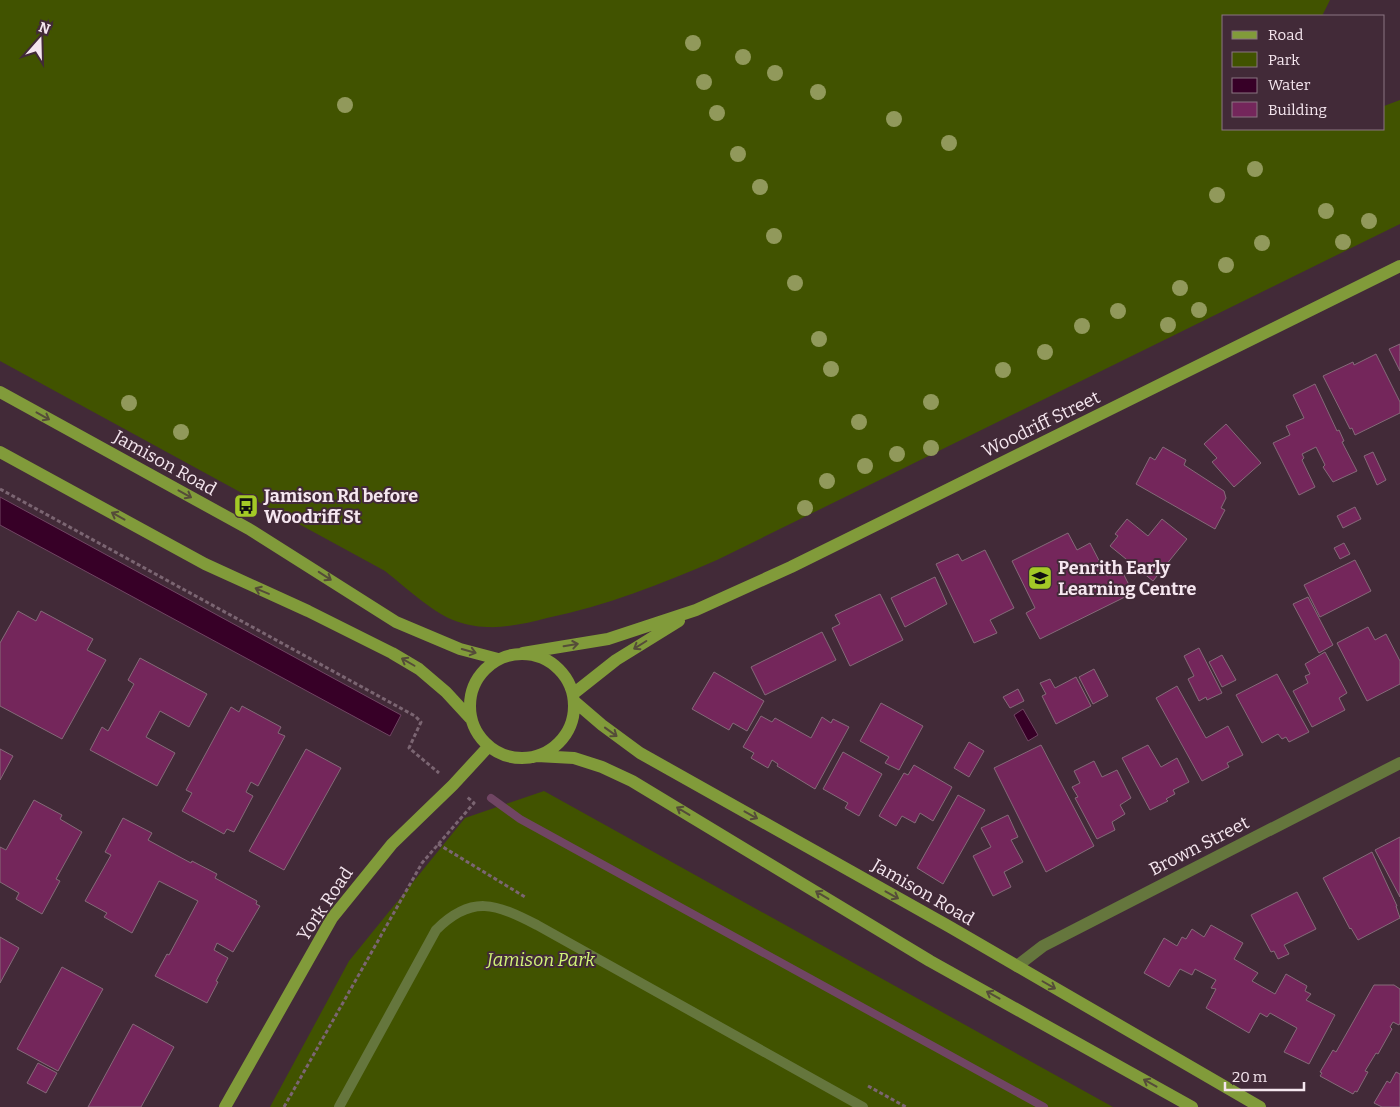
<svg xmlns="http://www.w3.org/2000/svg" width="1400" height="1107" font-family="Bitter,serif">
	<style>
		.green { fill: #415300 }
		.water { fill: #370027; stroke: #704563 }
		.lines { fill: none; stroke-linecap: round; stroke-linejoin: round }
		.stream { stroke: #704563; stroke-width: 8 }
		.building { fill: #74265b; stroke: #856a79 }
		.path { stroke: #7b6572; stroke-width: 3; stroke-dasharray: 4 2.5; stroke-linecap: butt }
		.lane { stroke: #65763d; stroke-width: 10 }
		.street { stroke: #65763d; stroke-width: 12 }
		.secondary { stroke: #819b3a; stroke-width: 12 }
		.tree { fill: #91995b }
		.oneway { stroke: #554c39 }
		.labels { text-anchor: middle; stroke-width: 4; stroke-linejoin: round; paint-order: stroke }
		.street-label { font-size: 18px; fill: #f5e6ef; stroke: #422a38 }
		.poi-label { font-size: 18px; font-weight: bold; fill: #f5e6ef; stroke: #422a38; text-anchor: start }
		.park-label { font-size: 18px; font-style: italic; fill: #d1f478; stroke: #422a38 }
	</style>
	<rect width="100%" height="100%" fill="#422a38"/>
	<path class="green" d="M0,0H1330L1322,16H1224V129H1384V106L1400,100V224L717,560C661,584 606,606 547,618C528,623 506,628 487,627C476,627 463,624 453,620C431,611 404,586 385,571L0,361Z
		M544,791L1113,1107H270L349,961L465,818Z"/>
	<path class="water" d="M0,497L401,715L390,736L0,525Z
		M1023,709L1038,735L1028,741L1014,715Z"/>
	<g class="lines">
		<path class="stream" d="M491,798L520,819L1044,1107"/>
	</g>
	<path class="building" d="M1400,344V371L1389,349Z
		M1376,354L1400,402V413L1355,435L1352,428L1350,429L1323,376L1353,362L1354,365Z
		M1315,384L1337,431L1339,430L1344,441L1342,442L1357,471L1333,482L1323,467L1325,465L1316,447L1302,454L1304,458L1302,460L1315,487L1299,495L1273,443L1290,435L1286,426L1304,418L1293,395Z
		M1226,424L1261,463L1234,487L1212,462L1217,458L1204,444Z
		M1163,447L1186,460L1184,465L1224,491L1226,498L1221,508L1225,510L1215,529L1136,484L1150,457L1155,460Z
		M1373,452L1386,480L1377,485L1364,456Z
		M1355,507L1361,519L1343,528L1337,516Z
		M1127,519L1148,536L1162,519L1187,539L1153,581L1110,546L1118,536L1115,534Z
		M1068,533L1077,550L1090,543L1107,576L1121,569L1133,593L1040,639L1026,613L1035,608L1012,561Z
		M1344,543L1350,554L1340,559L1334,548Z
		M985,550L1014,608L990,620L997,633L974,643L936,564L958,554L962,561Z
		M1355,560L1371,591L1320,617L1304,585Z
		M935,577L947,604L905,627L891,598Z
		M880,594L903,640L850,666L832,628L840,624L835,615Z
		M1308,597L1333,645L1319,653L1293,604Z
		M18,611L36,621L41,611L93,639L87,650L106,660L62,739L0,706V643Z
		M1368,627L1375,640L1386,634L1400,661V684L1367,701L1337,643Z
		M822,632L836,660L765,695L751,667Z
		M1199,648L1222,693L1207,700L1206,697L1199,701L1188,679L1194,676L1184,656Z
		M1325,652L1347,693L1339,698L1345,710L1312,727L1293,691L1308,683L1305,676L1310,674L1305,664Z
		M1222,655L1236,680L1222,687L1209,662Z
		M140,658L207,694L189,727L160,711L146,737L175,753L157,786L90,750L102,727L108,731L134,684L128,680Z
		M1094,669L1108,696L1093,704L1079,677Z
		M714,672L764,701L747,731L733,723L729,730L692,709Z
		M1277,674L1309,732L1289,742L1286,737L1282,739L1278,734L1262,743L1236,695Z
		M1076,677L1091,706L1056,724L1042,696L1046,694L1040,683L1050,679L1055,688Z
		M1177,686L1206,738L1228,726L1243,755L1227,763L1229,767L1202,781L1156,698Z
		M1018,689L1024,701L1010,708L1003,697Z
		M881,703L923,726L899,770L885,763L889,757L860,741Z
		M242,706L281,727L278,733L285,736L258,786L251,782L246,792L253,796L234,832L227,829L224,834L182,811L192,793L186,790L231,707L239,712Z
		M761,716L772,722L775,718L811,738L822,717L831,723L833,719L849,727L815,789L777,766L778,764L772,760L768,768L751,758L754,753L743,747Z
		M969,742L984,751L969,777L954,768Z
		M1041,745L1094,846L1046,872L994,768Z
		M1148,745L1161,767L1177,758L1189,782L1173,790L1175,794L1166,799L1168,801L1150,810L1122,758Z
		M0,749L13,756L0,780Z
		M306,749L341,768L284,870L249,851Z
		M843,752L882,774L859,816L845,808L848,803L823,789Z
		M1094,761L1102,777L1117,770L1131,798L1120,805L1125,814L1112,822L1115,830L1097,839L1075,798L1078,797L1072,787L1080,783L1074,771Z
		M914,765L952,787L933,821L920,813L915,823L902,816L896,826L879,816L904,773L908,775Z
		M958,795L985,810L943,884L917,868Z
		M34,800L62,815L60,819L82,832L56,879L60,881L42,914L16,899L19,893L0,882V847L6,850Z
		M1008,815L1018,837L1011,840L1023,862L1004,872L1011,887L993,896L973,856L991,847L981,828Z
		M123,818L152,833L148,840L191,863L192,861L217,874L215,878L257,901L256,904L260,906L233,952L217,943L214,950L228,958L216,981L218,982L207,1003L155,976L167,954L169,955L198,901L159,881L132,933L104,917L107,913L85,901L111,855L105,852Z
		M1400,837V897L1375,850Z
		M1372,852L1397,906H1396L1400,918L1358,940L1351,928L1350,929L1323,878Z
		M1297,892L1316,929L1284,945L1289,954L1278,959L1274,951L1271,952L1251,915Z
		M1211,925L1243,943L1234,959L1258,973L1252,981L1275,994L1286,974L1307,986L1305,991L1311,994L1306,1000L1335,1015L1309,1064L1284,1052L1297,1028L1270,1013L1267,1017L1260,1013L1249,1033L1206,1008L1216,989L1211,988L1216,980L1195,969L1192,975L1180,969L1169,987L1144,973L1164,938L1177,946L1182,937L1186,939L1192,929L1204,937Z
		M0,937L19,948L0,983Z
		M62,967L103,989L58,1071L17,1049Z
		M1374,985H1394L1400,989V1023L1399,1025L1393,1022L1390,1027L1392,1029L1378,1054L1376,1053L1365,1071L1368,1072L1357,1092L1355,1091L1353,1094L1320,1076L1322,1073L1320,1072L1333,1050L1336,1052Z
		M133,1024L174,1047L141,1107H88Z
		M38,1063L57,1073L46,1093L27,1083Z
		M1396,1072L1400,1074V1107H1382L1374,1103L1387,1081L1390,1083Z"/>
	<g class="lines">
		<path class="path" d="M0,489L415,716L421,722L409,748L439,773
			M438,844L525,897
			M868,1086L906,1107
			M284,1107L422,863L474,803L467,797"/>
		<path class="lane" d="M339,1107L436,930C472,894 496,904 537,925L863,1107"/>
		<path class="street" d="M1017,966L1043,946L1400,763"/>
		<path class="secondary" d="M0,392L249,529L396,622L460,649L498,659
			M0,452L205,564L308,611L392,653L419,669L446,692L470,718
			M523,653L608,639L696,610L791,567L1400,266
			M470 706a52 52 0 1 1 104 0a52 52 0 1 1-104 0Z
			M573,694L616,660L679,621
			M574,701L602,725L640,753L950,927L1260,1107
			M537,756L574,758L602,767L632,781L930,961L1192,1107
			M225,1107L332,918L392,844L453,785L488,747"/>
	</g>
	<g class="tree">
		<circle cx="693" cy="43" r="8"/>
		<circle cx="743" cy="57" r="8"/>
		<circle cx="775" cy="73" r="8"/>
		<circle cx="704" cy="82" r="8"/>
		<circle cx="818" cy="92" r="8"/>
		<circle cx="345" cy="105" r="8"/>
		<circle cx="717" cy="113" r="8"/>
		<circle cx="894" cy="119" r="8"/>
		<circle cx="949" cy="143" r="8"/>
		<circle cx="738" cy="154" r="8"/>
		<circle cx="1255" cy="169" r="8"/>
		<circle cx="760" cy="187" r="8"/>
		<circle cx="1217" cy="195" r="8"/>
		<circle cx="1326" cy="211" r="8"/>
		<circle cx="1369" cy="221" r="8"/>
		<circle cx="774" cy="236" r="8"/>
		<circle cx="1343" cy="242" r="8"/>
		<circle cx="1262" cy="243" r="8"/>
		<circle cx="1226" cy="265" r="8"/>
		<circle cx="795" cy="283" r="8"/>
		<circle cx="1180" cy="288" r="8"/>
		<circle cx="1199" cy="310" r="8"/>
		<circle cx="1118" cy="311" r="8"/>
		<circle cx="1168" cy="325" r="8"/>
		<circle cx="1082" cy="326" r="8"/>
		<circle cx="819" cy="339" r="8"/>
		<circle cx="1045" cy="352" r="8"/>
		<circle cx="831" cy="369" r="8"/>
		<circle cx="1003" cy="370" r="8"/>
		<circle cx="931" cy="402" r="8"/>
		<circle cx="129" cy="403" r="8"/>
		<circle cx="859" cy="422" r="8"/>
		<circle cx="181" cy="432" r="8"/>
		<circle cx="931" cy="448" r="8"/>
		<circle cx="897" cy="454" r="8"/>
		<circle cx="865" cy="466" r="8"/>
		<circle cx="827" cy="481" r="8"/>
		<circle cx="805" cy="508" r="8"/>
	</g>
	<defs><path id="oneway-shaft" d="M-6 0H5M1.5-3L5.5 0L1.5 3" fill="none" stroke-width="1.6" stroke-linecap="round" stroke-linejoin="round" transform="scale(1.25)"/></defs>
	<g class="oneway">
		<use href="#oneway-shaft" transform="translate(43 416) rotate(29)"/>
		<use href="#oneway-shaft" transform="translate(185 494) rotate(29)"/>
		<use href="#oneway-shaft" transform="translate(118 516) rotate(-151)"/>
		<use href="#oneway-shaft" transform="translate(325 576) rotate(33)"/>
		<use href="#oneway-shaft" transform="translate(262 591) rotate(-157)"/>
		<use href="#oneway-shaft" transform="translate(571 645) rotate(-9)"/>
		<use href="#oneway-shaft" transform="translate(640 645) rotate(148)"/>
		<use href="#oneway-shaft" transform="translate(469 651) rotate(16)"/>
		<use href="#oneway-shaft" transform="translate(408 662) rotate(-150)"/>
		<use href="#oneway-shaft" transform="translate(611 732) rotate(36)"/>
		<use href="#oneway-shaft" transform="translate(683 811) rotate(-149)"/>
		<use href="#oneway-shaft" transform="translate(751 815) rotate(29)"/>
		<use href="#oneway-shaft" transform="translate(822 895) rotate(-149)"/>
		<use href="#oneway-shaft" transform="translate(892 895) rotate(29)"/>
		<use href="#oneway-shaft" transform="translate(1049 985) rotate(30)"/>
		<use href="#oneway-shaft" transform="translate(993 995) rotate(-151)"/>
		<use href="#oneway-shaft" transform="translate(1150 1083) rotate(-151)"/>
	</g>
	<defs>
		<symbol id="bus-square" viewBox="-11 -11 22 22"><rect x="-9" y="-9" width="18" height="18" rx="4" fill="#a3c926" stroke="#422a38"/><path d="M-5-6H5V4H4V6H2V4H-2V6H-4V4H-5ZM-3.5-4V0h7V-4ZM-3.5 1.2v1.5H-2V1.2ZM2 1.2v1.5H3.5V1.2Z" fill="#111"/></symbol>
		<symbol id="school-square" viewBox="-11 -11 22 22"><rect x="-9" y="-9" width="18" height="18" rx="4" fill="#a3c926" stroke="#422a38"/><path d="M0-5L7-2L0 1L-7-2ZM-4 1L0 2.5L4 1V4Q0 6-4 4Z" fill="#111"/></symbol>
	</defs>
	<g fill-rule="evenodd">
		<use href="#bus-square" x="232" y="492" width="28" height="28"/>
		<use href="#school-square" x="1026" y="564" width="28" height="28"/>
	</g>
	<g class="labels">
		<g class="street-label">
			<text transform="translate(1041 424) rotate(-26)" y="6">Woodriff Street</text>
			<text transform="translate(165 463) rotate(29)" y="6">Jamison Road</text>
			<text transform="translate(1199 846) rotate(-27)" y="6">Brown Street</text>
			<text transform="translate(923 892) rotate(30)" y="6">Jamison Road</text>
			<text transform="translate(325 904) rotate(-56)" y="6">York Road</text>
		</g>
		<g class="poi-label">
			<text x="264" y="502">Jamison Rd before<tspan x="264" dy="21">Woodriff St</tspan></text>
			<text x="1058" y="574">Penrith Early<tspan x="1058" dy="21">Learning Centre</tspan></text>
		</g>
		<g class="park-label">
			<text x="541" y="966">Jamison Park</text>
		</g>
	</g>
	<rect x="1222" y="15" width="162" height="115" fill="#422a38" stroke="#8a7581"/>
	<rect x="1232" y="31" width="25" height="8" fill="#819b3a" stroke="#8a7581"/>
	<text x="1268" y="40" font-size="15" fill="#f5e6ef">Road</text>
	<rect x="1232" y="52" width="25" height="15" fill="#415300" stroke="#8a7581"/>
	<text x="1268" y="65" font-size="15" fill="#f5e6ef">Park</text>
	<rect x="1232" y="78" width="25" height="15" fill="#370027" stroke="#8a7581"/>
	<text x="1268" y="90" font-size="15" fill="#f5e6ef">Water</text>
	<rect x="1232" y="102" width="25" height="15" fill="#74265b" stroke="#8a7581"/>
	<text x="1268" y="115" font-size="15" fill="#f5e6ef">Building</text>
	<g transform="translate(40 40) rotate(20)" stroke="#422a38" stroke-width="4" paint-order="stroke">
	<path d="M0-4L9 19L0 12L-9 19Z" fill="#f5e6ef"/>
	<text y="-8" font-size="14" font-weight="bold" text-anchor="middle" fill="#f5e6ef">N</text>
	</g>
	<path d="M1225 1082v8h79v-8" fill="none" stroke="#f5e6ef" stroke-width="2.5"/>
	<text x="1232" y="1082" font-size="15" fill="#f5e6ef" stroke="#422a38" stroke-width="4" paint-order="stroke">20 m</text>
</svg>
